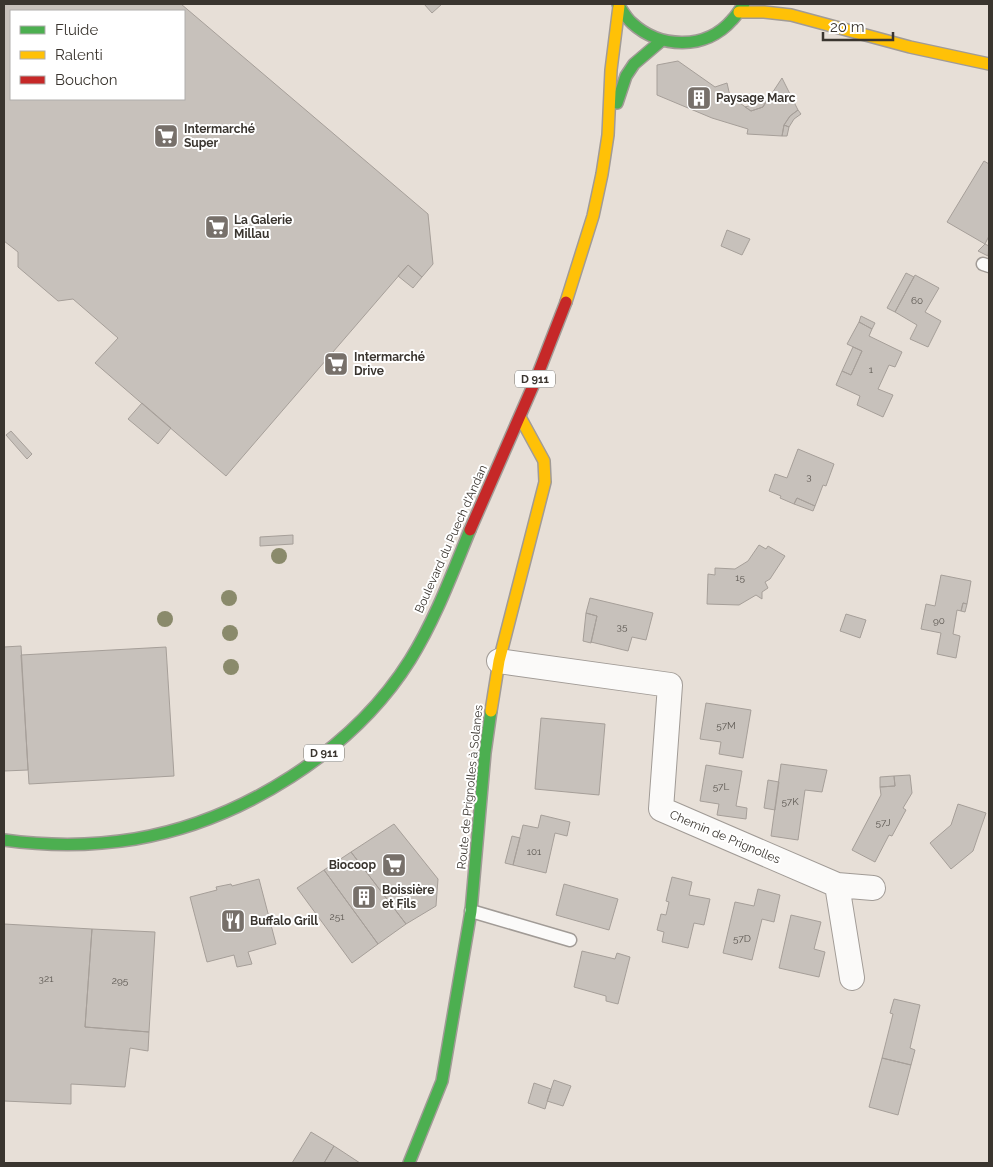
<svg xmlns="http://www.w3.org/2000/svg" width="993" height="1167" font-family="Raleway,sans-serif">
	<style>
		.building { fill: #c7c1bb; stroke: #a69f99; fill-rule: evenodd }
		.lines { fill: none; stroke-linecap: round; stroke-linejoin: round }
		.lane-casing { stroke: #a19b96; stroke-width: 15 }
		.street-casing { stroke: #a19b96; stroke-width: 26 }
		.fast-casing { stroke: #a19b96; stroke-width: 14 }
		.slow-casing { stroke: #a19b96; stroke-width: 14 }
		.jam-casing { stroke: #a19b96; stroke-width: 14 }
		.lane { stroke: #fbfaf9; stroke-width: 12 }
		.street { stroke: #fbfaf9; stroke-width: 24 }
		.fast { stroke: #4caf50; stroke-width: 11 }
		.slow { stroke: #ffc107; stroke-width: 11 }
		.jam { stroke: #c62828; stroke-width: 11 }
		.tree { fill: #8a8a6b }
		.labels { text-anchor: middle; stroke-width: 4; stroke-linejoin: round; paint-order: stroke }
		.number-label { font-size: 10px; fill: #5d5852 }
		.shield { fill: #fff; stroke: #75726d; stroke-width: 1 }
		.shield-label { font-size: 11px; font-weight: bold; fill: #3a352f }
		.poi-label { font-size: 12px; font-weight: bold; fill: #3a352f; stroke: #fff; text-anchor: start }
		.street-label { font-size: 12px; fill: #3a352f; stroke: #fff }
	</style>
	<rect width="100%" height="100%" fill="#e7dfd7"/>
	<path class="building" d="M4,4H181L428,214L433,264L422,277L408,265L226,476L95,363L118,338L73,299L58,301L18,267V252L4,241ZM11,11H184V99H11Z
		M424,4H442L432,13Z
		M678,61L715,87L727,83L730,96L751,111L763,107L782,78L798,110L790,116L784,125L782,136L747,134L748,129L712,118L657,95V65Z
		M766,101L763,107L751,111L745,107Z
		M798,110L801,114L794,119L789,127L784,125L790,116Z
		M784,125L789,127L787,136H782Z
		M984,161L989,164V236L985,244L947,222Z
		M727,230L750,239L742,255L721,246Z
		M985,244L989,246L988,256L978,251Z
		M408,265L422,277L413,288L398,276Z
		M906,273L914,277L895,312L887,308Z
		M915,275L939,288L925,312L941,321L928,347L910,339L917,325L895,312Z
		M861,316L875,323L872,329L859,322Z
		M859,322L872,329L869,336L902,352L895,367L889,365L878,389L893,395L883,417L857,405L860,396L836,385L842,371L851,375L862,351L847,344Z
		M853,347L862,351L851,375L842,371Z
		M142,403L171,428L158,444L128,419Z
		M11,431L32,454L27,459L6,435Z
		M798,449L834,464L826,486L823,485L815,506L797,498L794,504L780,498L781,496L769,491L775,474L787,478Z
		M797,498L815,506L813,511L794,504Z
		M293,535V544L260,546V537Z
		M759,545L766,549L768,546L785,556L770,579L765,582L768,588L762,592V599L756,595L739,605L707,604L708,574L715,575V568L735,569L748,561Z
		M941,575L971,581L967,604L963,603L961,611L957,610L953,634L960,636L956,658L937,654L941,633L921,629L926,604L935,606Z
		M590,598L653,613L646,640L632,637L628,651L591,642L597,616L586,613Z
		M963,603L967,604L965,612L961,611Z
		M586,613L597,616L591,643L583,641Z
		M846,614L866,620L860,638L840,631Z
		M21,646L28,770L4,771V647Z
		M166,647L174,776L29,784L21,655Z
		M706,703L751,710L743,758L719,754L721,742L700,739Z
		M541,718L605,724L599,795L535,789Z
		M781,764L827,770L822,792L805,790L798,840L771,836Z
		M706,765L742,771L736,806L747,808L746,819L717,815L719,804L700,801Z
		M910,775L912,793L903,808L906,810L892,836L889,835L875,862L852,850L881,795L880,787L895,786L894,776Z
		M894,776L895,786L880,787V777Z
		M768,780L779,782L775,810L764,808Z
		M958,804L986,813L973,851L951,869L930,843L951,825Z
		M541,815L570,822L567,836L555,833L546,873L513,865L523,825L538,828Z
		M394,824L438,879L436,906L406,924L351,852Z
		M512,836L520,838L513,865L505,863Z
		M351,852L406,924L378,944L324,870Z
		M324,870L378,944L352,963L297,888Z
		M672,877L692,882L689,895L710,899L704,925L694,923L688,948L662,942L664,932L657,930L661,914L666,915L669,902L666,901Z
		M259,879L276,944L248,952L252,964L237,967L234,955L207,962L190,897L217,890L216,887L231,884L232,886Z
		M564,884L618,899L609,930L556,915Z
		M758,889L780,895L774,922L762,919L752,960L723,953L735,902L754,906Z
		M791,915L821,922L814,949L825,952L819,977L779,968Z
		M4,924L92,929L85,1027L149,1032L148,1051L130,1048L125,1087L71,1084V1104L4,1101Z
		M92,929L155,932L149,1032L85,1027Z
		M582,951L615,959L617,953L630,957L618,1004L606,1001V996L574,987Z
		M894,999L920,1005L910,1048L915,1050L911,1065L882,1058L893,1014L890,1013Z
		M882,1058L911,1065L898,1115L869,1107Z
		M554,1080L571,1086L563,1106L547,1101Z
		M534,1083L551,1089L545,1109L528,1103Z
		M311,1132L334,1146L324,1163H292Z
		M334,1146L360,1163H324Z"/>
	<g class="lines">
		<defs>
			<path id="lane" d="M983,264L989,266
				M471,911L570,940"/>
			<path id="street" d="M499,661L670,685L661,809L837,885L852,978
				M837,885L873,888"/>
			<path id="fast" d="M618,4C622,10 626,18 632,23C660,49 706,50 732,20C737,15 740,9 744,4
				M617,103L626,76L634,64L661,41
				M4,840C48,846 92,846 135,839C241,821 353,751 410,660C435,620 452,574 470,530
				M409,1163L442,1081L471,911L485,753L491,711"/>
			<path id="slow" d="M739,12H764L791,15L910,47L989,64
				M566,302L593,216L602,174L608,135L611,70L619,6
				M491,711L499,661L545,482L544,461L520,417"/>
			<path id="jam" d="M470,530L536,379L566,302"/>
		</defs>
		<use href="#lane" class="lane-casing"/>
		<use href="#street" class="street-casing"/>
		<use href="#fast" class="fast-casing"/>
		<use href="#slow" class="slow-casing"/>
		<use href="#jam" class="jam-casing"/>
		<use href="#lane" class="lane"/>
		<use href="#street" class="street"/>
		<use href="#fast" class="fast"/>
		<use href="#slow" class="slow"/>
		<use href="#jam" class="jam"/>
	</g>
	<g class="tree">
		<circle cx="279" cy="556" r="8"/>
		<circle cx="229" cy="598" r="8"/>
		<circle cx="165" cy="619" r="8"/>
		<circle cx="230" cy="633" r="8"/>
		<circle cx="231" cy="667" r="8"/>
	</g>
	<defs>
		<symbol id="building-square" viewBox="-11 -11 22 22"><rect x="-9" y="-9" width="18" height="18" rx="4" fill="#77706a" stroke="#fff"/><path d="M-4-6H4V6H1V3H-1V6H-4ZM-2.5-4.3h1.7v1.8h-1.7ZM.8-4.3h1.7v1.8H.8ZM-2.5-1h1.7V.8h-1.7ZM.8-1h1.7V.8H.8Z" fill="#fff"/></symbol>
		<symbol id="supermarket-square" viewBox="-11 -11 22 22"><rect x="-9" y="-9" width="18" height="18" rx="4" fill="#77706a" stroke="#fff"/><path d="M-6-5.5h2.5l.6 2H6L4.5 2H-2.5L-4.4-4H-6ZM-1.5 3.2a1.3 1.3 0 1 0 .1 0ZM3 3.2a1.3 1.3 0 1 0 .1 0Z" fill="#fff"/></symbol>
		<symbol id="restaurant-square" viewBox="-11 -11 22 22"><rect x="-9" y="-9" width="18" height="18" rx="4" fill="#77706a" stroke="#fff"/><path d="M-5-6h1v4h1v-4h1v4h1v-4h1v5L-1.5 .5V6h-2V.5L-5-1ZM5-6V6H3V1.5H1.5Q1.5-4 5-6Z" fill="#fff"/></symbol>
	</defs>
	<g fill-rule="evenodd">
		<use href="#building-square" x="685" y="84" width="28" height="28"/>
		<use href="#supermarket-square" x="152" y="122" width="28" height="28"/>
		<use href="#supermarket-square" x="203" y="213" width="28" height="28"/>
		<use href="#supermarket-square" x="322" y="350" width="28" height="28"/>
		<use href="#supermarket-square" x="380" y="851" width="28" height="28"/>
		<use href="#building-square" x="350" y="883" width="28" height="28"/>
		<use href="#restaurant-square" x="219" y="907" width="28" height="28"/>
	</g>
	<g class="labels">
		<g class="number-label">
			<text x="917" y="304">60</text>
			<text x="871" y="373">1</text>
			<text x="809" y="480">3</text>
			<text x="740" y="581">15</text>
			<text x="939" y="624">90</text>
			<text x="622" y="630">35</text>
			<text x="726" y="729">57M</text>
			<text x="721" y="790">57L</text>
			<text x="790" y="805">57K</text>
			<text x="883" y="826">57J</text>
			<text x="534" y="855">101</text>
			<text x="337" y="920">251</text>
			<text x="742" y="942">57D</text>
			<text x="46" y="982">321</text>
			<text x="120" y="984">295</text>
		</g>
		<g class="shield">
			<rect x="515" y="370.5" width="40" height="17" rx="4"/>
			<rect x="304" y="744.5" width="40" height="17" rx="4"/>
		</g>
		<g class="shield-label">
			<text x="535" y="383">D 911</text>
			<text x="324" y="757">D 911</text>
		</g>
		<g class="poi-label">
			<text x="716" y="102">Paysage Marc</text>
			<text x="184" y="133">Intermarché<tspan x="184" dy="14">Super</tspan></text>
			<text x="234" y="224">La Galerie<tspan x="234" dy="14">Millau</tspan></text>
			<text x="354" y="361">Intermarché<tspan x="354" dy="14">Drive</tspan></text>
			<text x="376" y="869" text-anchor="end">Biocoop</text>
			<text x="382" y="894">Boissière<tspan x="382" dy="14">et Fils</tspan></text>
			<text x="250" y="925">Buffalo Grill</text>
		</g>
		<g class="street-label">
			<text transform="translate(451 539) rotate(-66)" y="4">Boulevard du Puech d'Andan</text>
			<text transform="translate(470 787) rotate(-84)" y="4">Route de Prignolles à Solanes</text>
			<text transform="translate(725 837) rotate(23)" y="4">Chemin de Prignolles</text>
		</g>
	</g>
	<rect width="993" height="1167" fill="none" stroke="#3a352f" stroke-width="10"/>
	<rect x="10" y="10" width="175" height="90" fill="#ffffff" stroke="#b0aeac"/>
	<rect x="20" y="26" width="25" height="8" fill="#4caf50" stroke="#b0aeac"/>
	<text x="55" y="35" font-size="15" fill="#3a352f">Fluide</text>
	<rect x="20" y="51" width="25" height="8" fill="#ffc107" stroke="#b0aeac"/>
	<text x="55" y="60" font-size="15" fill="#3a352f">Ralenti</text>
	<rect x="20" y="76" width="25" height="8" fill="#c62828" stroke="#b0aeac"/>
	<text x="55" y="85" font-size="15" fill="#3a352f">Bouchon</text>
	<path d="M823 32v8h70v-8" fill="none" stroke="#3a352f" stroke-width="2.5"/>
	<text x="830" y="32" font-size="15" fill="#3a352f" stroke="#ffffff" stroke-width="4" paint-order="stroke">20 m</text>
</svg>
